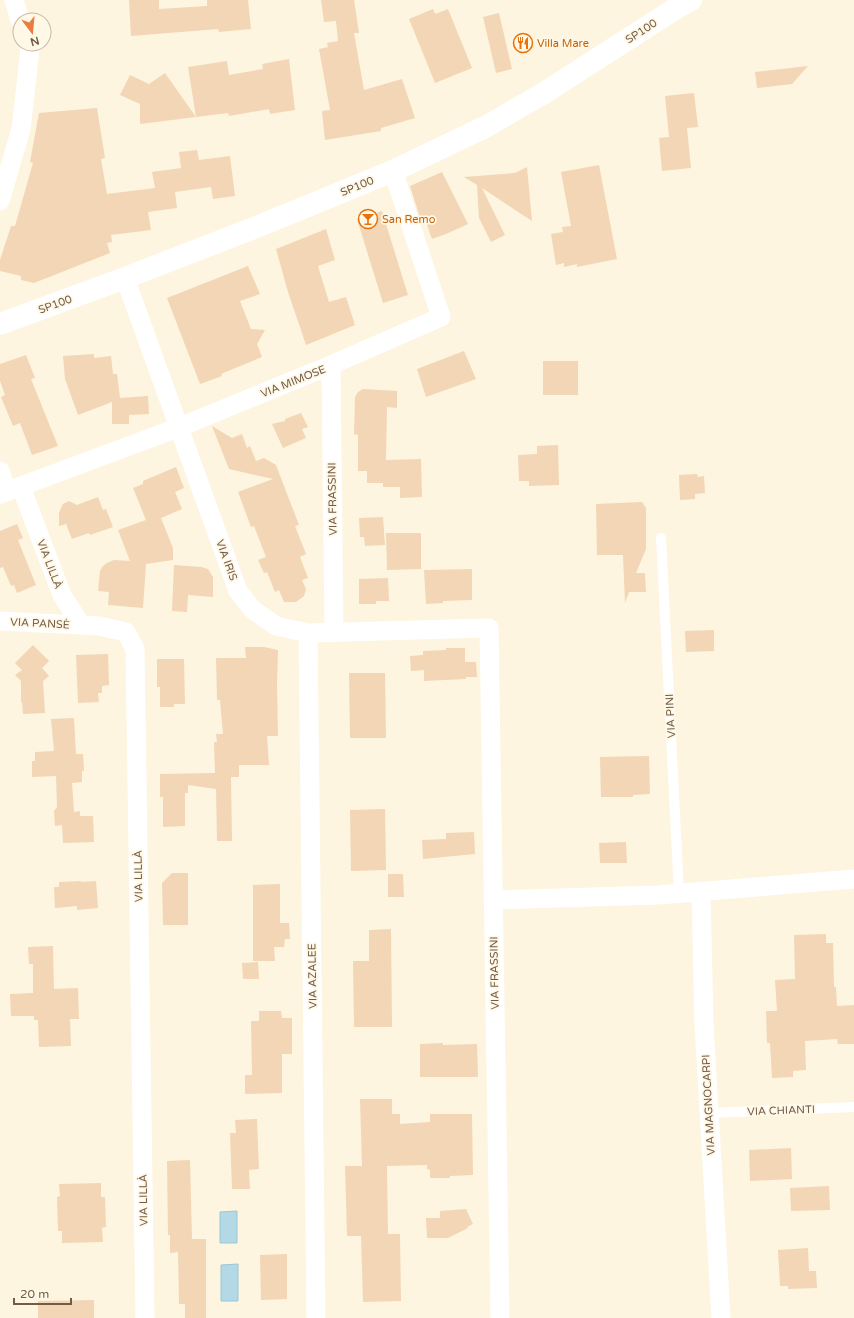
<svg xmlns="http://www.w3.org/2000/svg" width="854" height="1318" font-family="'Varela Round',sans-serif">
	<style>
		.water { fill: #b4d9e6; stroke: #9ac7d8 }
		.building { fill: #f2d6b6 }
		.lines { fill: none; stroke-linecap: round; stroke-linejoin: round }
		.service { stroke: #fff; stroke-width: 10 }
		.minor { stroke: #fff; stroke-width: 19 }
		.secondary { stroke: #fff; stroke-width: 22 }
		.labels { text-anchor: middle; stroke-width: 3.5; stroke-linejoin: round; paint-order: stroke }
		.street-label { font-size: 11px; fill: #735c47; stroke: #fff8e6 }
		.food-label { font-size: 11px; fill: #c56008; stroke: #fff8e6; text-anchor: start }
	</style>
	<rect width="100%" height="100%" fill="#fdf5df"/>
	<path class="water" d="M237,1211V1243H220V1212Z
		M238,1264V1301H221V1265Z"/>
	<path class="building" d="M129,0H159V9L207,6V0H248L251,29L219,32L218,29L131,36Z
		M321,0H354L359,33H354L364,90L402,79L415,118L381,128V131L325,140L322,111L330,110L319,49L328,47L327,43L338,41L336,21L324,22Z
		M433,9L435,14L448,9L472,68L435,83L409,19Z
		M499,13L512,69L496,73L483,17Z
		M289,59L295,110L270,114L269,109L229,116L228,113L196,117L188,67L227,61L229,75L263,69L262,64Z
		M808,66L792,84L757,88L755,72Z
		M165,73L196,117L140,124V104L120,95L130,75L149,84Z
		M694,93L698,127L687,128L691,168L662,171L659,138L669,137L665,96Z
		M97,108L105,158L101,159L107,194L155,188L152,172L181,168L179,152L197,150L199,160L230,156L235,196L213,199L211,187L175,192L177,208L148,212L151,230L111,235L112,242L107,243L110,253L34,283L21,280V276L0,271V260L11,226H15L33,163L30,162L39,113Z
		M599,165L617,259L577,267V264L564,267V263L556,265L551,234L563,232L562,227L571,226L561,172Z
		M527,167L532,221L482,188L505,235L491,242L479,218L477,185L464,177L515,173Z
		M442,172L468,224L446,234L432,239L426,222L422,224L410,186Z
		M382,211L408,295L383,303L357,219Z
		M326,229L335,260L318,266L329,302L346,297L355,325L306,345L288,292L276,249Z
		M248,266L260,294L240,301L251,329L265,330L257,344L262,357L221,374L222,376L200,384L167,298Z
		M464,351L476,379L426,397L417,369Z
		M94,354V358L111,356L113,374H117L120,398L148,396L149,414L129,415V424H112V402L78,415L65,379L63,356Z
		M26,355L35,378L31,379L58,446L32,455L20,423L13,426L1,397L5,395L0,381V364Z
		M543,361H578V395H543Z
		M363,389L397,391V408L387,407L386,460L421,459L422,497L400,498V487H383V483H367V471H358V435L354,434L355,397L358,392Z
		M301,413L308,427L302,429L306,438L283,448L272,424L285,421V419Z
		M212,426L232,438L242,434L247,448L250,446L256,461L264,458L276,465L299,525L295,526L306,554L300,557L308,578L302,580L306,589L304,596L296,602H284L279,590L275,592L267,572L264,573L258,560L266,557L254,526L251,527L238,492L273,479L229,469Z
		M558,445L559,485L529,486V481H519L518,455L537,454V446Z
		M176,467L184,488L175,492L182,509L161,518L173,548V560L146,564L143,608L108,605L109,592L98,591L100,571L102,567L107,563L114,560L130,561L118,530L146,520L133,488L143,484V481Z
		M697,474L698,477L704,476L705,493L695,494V499L680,500L679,475Z
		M98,497L103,510L106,509L113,527L90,535L89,533L72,539L66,524L59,526V513L61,508L63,504L69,501L77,505Z
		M642,502L646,508V549L636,573H645L646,592H629L625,603L623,555H597L596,504Z
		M383,517L385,545L365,546L364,537H360L359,518Z
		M17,524L23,538L18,540L36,585L17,593L14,585L11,586L3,567L0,568V531Z
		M386,533H421V569L387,570Z
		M174,565L201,567L208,569L213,577V597L188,595L187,612L172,611Z
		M472,569V600L443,601V603L426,604L424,570Z
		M388,578L389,601H376V604H359V579Z
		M714,630V651L686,652L685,631Z
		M33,645L49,661L42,668L49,676L43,681L45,713L23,714L22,702H21V681L15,675L22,670L15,663Z
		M245,647H264L278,650L277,684L278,736H267L269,765H239V777H231L232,841H217L216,789L188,785V793H185V826L163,827V797H160V774L215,773L214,742H217L216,734H223L220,700H217L216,658H246Z
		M446,648H465V662H476L477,677H466V679L424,681V670L411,671L410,656L423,655V651L446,650Z
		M108,654L109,685L102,686V693H98L99,702L78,703L76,655Z
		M157,659H184L185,704H174V707H160V687H157Z
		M349,673H385L386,738H350Z
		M74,718L76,754H83L84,771H82V782L72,783L74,812L80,811V816H93L94,842L63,843L62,825L55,826L54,811L57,807L56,776L32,777V761H35V752L54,751L51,719Z
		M649,756L650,794L633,795V797H601L600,757Z
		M385,809L386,870L351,871L350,810Z
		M474,832L475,854L423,859L422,840L446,839V833Z
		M626,842L627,863H600L599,843Z
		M172,873H188V925H163L162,883Z
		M388,874H403L404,897H388Z
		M81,881V882L96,881L98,908L77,910V906L55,908L54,887H59V882Z
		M280,884V923H289L290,939H285L284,947H274L275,961H253V885Z
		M391,929L392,1027H354L353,961H369V930Z
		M826,934V943H833L834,987H836L837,1006L854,1005V1044H838L837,1039L805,1041L806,1070L793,1071V1077L772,1078L770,1043H767L766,1011H777L775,980L795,979L794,935Z
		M53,946L54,989L78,988L79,1019H70L71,1046L39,1047L38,1020H34V1016H11L10,994L33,993V964H29L28,947Z
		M258,962L259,979H243L242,963Z
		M259,1011H281L282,1018H292V1054H282V1093L245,1094V1075H252L251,1021H259Z
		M443,1043V1045L477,1044L478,1077H420V1044Z
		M360,1099H392V1114H400V1124L430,1122V1114H472L473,1175L450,1176V1178H430V1170L427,1169V1165L387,1166L388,1234H400L401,1301L363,1302L361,1236H347L345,1166H362Z
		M257,1119L259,1169L249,1170L250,1189H232L230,1133H236L235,1120Z
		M791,1148L792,1179L750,1181L749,1150Z
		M190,1160L192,1239H206V1318H185V1304H179L178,1252L170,1253V1235H168L167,1161Z
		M101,1183V1197H105L106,1227L102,1228L103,1242L62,1243V1231H58L57,1197L60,1196L59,1184Z
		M829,1186L830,1210L791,1211L790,1188Z
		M466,1209L473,1224L467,1227L468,1228L448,1238H427L426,1218H440V1211Z
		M808,1248L809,1271H816L817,1288L788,1289V1286H780L778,1250Z
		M287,1254V1299L261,1300L260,1255Z
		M94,1300V1318H38V1301Z"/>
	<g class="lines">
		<path class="service" d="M661,538L679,893
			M709,1113L854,1107"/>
		<path class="minor" d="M14,0L20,20
			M0,201L21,129L30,49L28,44
			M125,278L238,591L252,609L276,626L308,633L489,628L500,1318
			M331,365L334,633
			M0,471L7,492
			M21,487L62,595L81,625L99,626L126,632L135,649L145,1318
			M0,494L180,427L331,365L441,317L393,171
			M0,621L81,625
			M308,633L316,1318
			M701,892L704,1024L721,1318
			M493,900L658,895L854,879"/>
		<path class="secondary" d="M0,324L125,278L259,226L393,171L487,126L544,93L678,7L691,0"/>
	</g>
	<defs>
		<symbol id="restaurant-ring" viewBox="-11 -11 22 22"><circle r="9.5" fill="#fff8e6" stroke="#e8710a" stroke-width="1.5"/><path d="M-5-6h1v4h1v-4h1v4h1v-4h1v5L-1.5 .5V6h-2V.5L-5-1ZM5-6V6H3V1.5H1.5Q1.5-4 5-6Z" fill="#e8710a"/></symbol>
		<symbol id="bar-ring" viewBox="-11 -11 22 22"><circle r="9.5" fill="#fff8e6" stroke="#e8710a" stroke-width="1.5"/><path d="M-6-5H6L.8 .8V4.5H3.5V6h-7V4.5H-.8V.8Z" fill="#e8710a"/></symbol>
	</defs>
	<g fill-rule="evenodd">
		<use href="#restaurant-ring" x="512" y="32" width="22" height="22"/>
		<use href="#bar-ring" x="357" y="208" width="22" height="22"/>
	</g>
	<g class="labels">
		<g class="street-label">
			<text transform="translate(641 31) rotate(-33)" y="4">SP100</text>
			<text transform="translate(357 186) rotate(-22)" y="4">SP100</text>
			<text transform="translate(55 304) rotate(-20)" y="4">SP100</text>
			<text transform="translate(293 381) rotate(-22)" y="4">VIA MIMOSE</text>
			<text transform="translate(332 499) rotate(-91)" y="4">VIA FRASSINI</text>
			<text transform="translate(227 560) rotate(70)" y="4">VIA IRIS</text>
			<text transform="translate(50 564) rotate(69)" y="4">VIA LILLÀ</text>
			<text transform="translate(40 623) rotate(3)" y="4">VIA PANSÈ</text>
			<text transform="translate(670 716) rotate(-93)" y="4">VIA PINI</text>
			<text transform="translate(138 876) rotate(-91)" y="4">VIA LILLÀ</text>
			<text transform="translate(494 973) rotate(-91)" y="4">VIA FRASSINI</text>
			<text transform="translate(312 976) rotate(-91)" y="4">VIA AZALEE</text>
			<text transform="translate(708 1105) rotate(-93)" y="4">VIA MAGNOCARPI</text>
			<text transform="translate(781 1110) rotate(-2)" y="4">VIA CHIANTI</text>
			<text transform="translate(143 1200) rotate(-91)" y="4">VIA LILLÀ</text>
		</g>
		<g class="food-label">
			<text x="537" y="47">Villa Mare</text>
			<text x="382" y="223">San Remo</text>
		</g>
	</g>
	<g transform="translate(32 32) rotate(164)"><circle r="19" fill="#fff8e6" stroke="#c7baa6"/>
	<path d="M0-3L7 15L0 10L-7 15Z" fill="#ea7b41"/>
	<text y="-6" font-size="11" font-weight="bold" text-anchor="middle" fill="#735c47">N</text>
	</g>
	<path d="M14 1298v6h57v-6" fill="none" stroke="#735c47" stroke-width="2"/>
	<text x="20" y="1298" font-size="12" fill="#735c47" stroke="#fff8e6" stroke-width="3" paint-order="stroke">20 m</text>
</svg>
